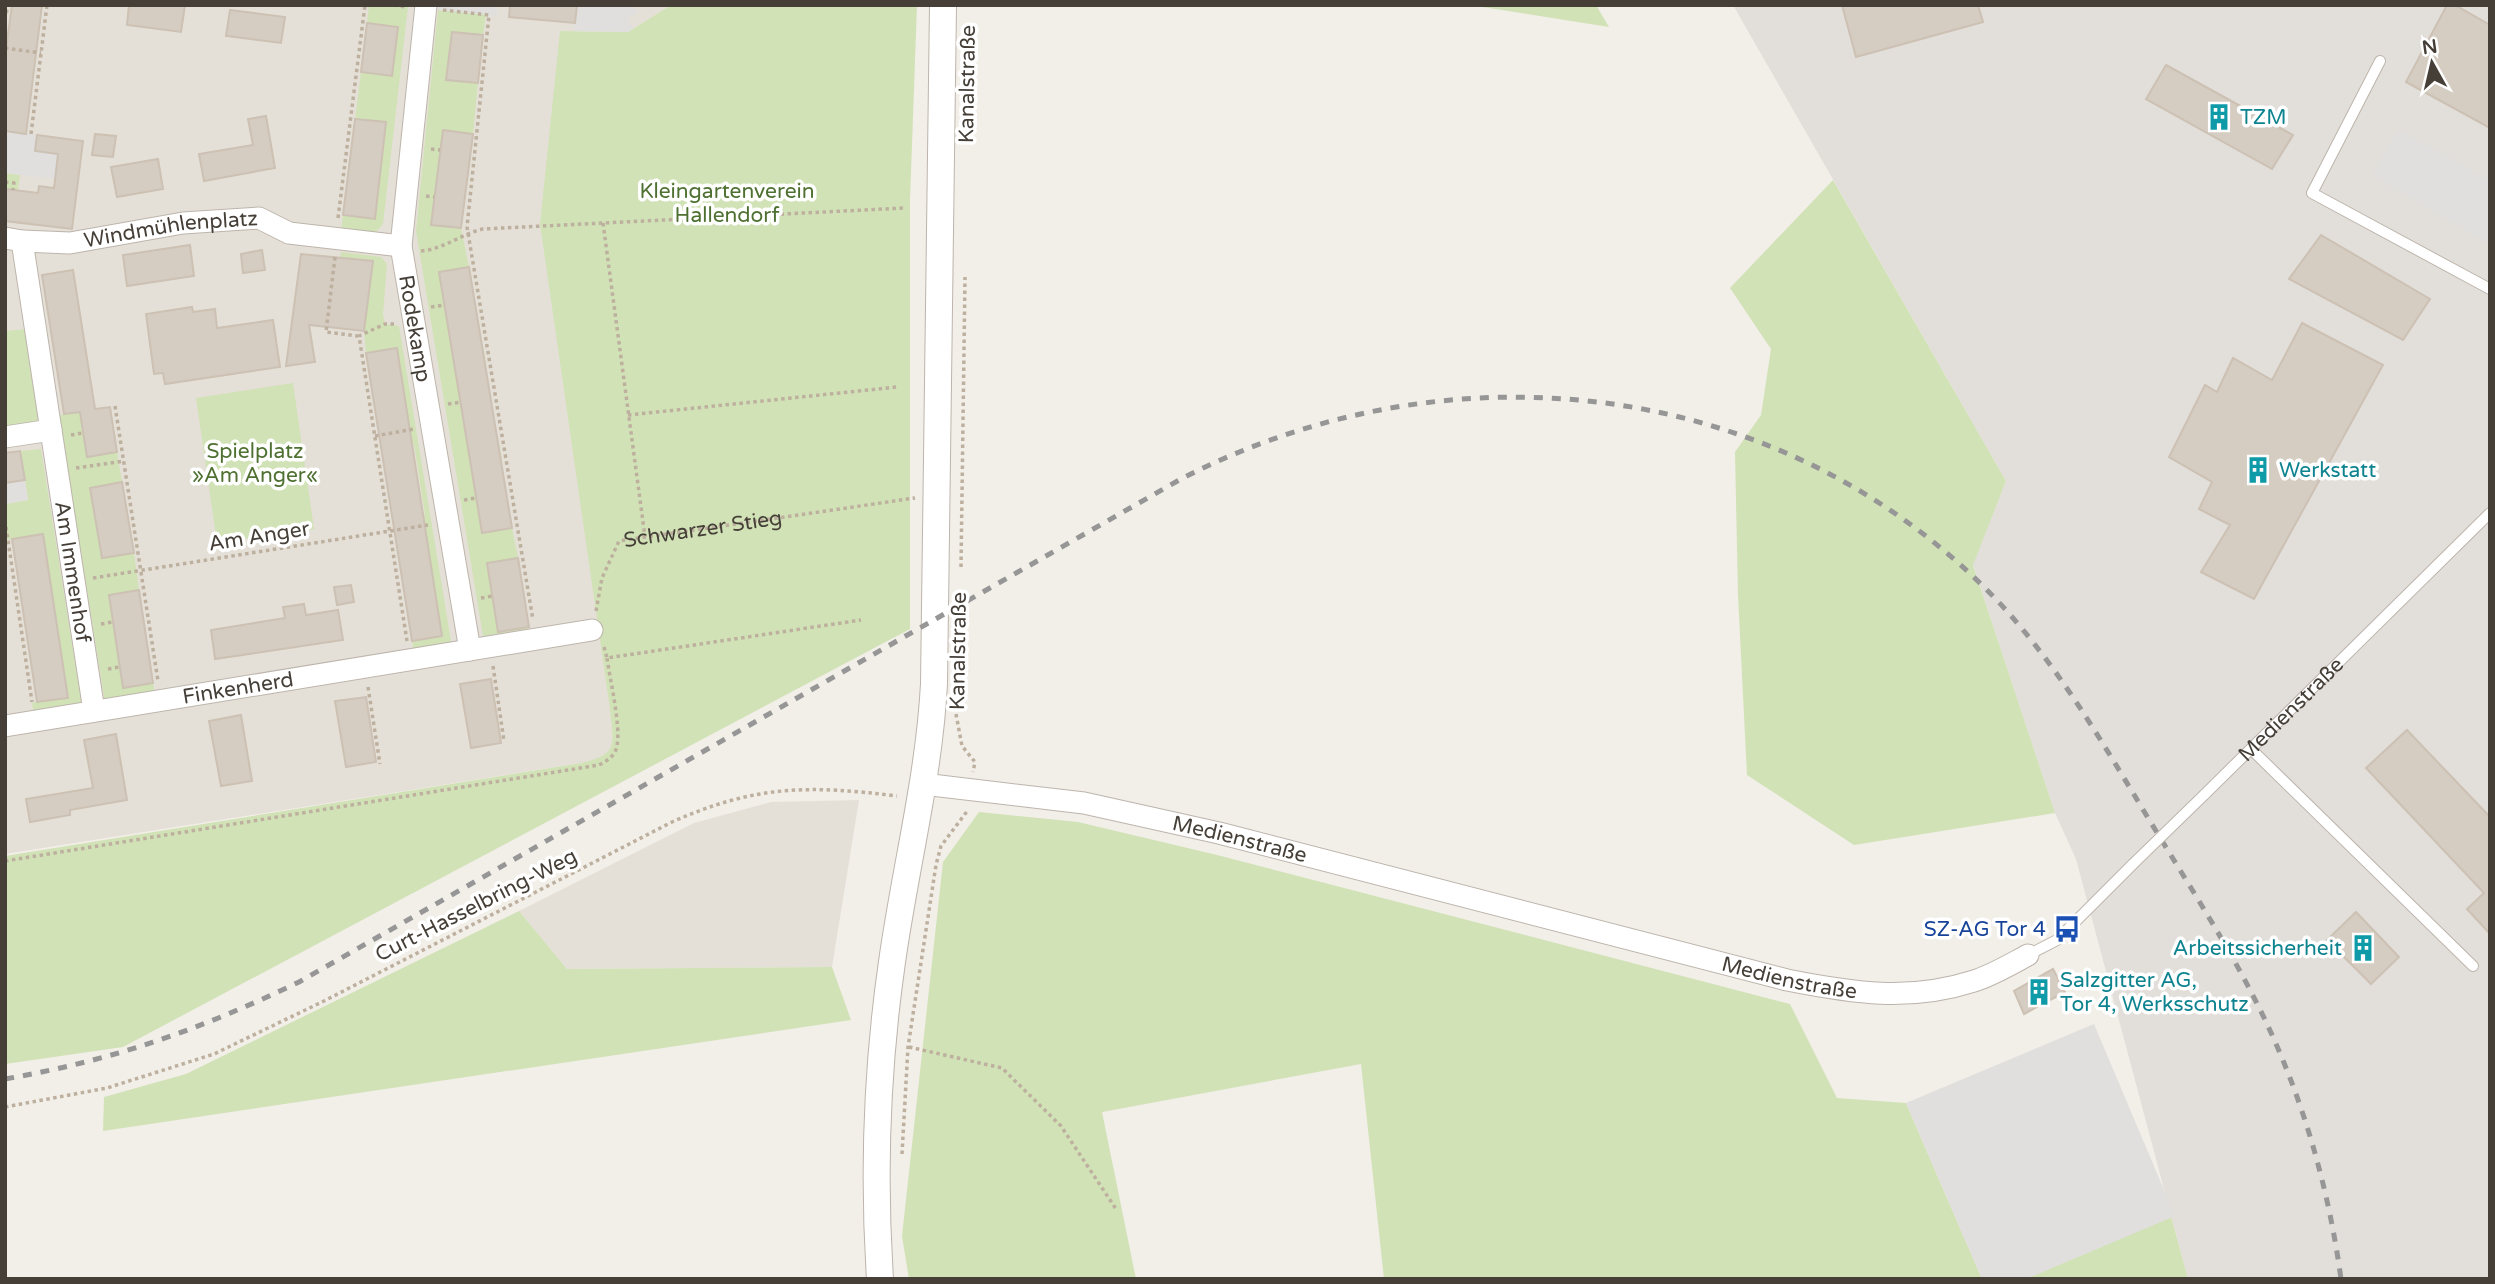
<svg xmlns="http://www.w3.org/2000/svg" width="2495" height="1284" font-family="'Varela Round',sans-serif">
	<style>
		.residential { fill: #e5e0d7 }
		.industrial { fill: #e2deda }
		.green { fill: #d1e2b6 }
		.parking { fill: #e1dfdd }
		.building { fill: #d5ccc2; stroke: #ccc1b3; stroke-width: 2 }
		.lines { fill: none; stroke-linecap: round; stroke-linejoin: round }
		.service-casing { stroke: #bdb5ac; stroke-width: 12 }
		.minor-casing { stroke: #bdb5ac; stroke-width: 23 }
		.tertiary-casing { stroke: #bdb5ac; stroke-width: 28 }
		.path { stroke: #bdb09f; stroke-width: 3.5; stroke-dasharray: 3.5 3.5; stroke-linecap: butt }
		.service { stroke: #fff; stroke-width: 10 }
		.minor { stroke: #fff; stroke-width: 21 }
		.tertiary { stroke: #fff; stroke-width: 26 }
		.rail { stroke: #969696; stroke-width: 5; stroke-dasharray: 9 9; stroke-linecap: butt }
		.service-bridge-casing { stroke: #bdb5ac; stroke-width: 12; stroke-linecap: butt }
		.service-bridge { stroke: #fff; stroke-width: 10 }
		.labels { text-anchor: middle; stroke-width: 7; stroke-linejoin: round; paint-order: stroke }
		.street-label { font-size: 21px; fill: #453f38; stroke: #fff }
		.culture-label { font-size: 21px; fill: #0d838f; stroke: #fff; text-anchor: start }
		.park-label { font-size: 21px; fill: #4e7031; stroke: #fff }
		.transit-label { font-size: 21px; fill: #164399; stroke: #fff; text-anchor: end }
	</style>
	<rect width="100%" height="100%" fill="#f2eee8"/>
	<path class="residential" d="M5,5H671L628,32L560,31L613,741L610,750L602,758L581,763L5,854Z
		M859,800L832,967L567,969L519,911L694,823L771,802Z"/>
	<path class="industrial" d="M1733,5H2490V1279H2188L2076,859L2055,813L1973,564L2006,481Z"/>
	<path class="green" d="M369,5L408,7L383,224L374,234L341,231L343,215L375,218L386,123L355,119L361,72L392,76L398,28L367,23Z
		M671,5H917L910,200V629L123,1047L5,1064V856L581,763C620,754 613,744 610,709L540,224L560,31L628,32Z
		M1470,5H1596L1609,27Z
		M438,10L486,14L483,35L452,32L446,80L478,83L473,134L443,131L431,224L461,228L469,267L440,272L452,345L482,340L486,364L456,369L467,438L497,434L502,458L471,464L482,532L512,528L518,558L487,563L498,632L529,627L532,640L485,648L416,231Z
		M5,173L20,175L18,190L5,189Z
		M1833,180L2006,481L1973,565L2055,813L1854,845L1747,775L1738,595L1735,452L1761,415L1771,349L1730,288Z
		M341,252L381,257L387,264L383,315L385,324L399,326L453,653L415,659L412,641L442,635L428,544L393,521L425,515L414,444L382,448L408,416L397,349L366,353L364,331L373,261L340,257Z
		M35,328L51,430L5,437V331Z
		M293,383L314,529L217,543L196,398Z
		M80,412L87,457L117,452L122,482L91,488L102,558L134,553L139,590L109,595L123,687L153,683L156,701L106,709L59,415Z
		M41,449L83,713L35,721L32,703L68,697L58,630L27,634L42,534L5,540V504L28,500L20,451Z
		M979,812L1078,822L1217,855L1790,1004L1837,1098L1906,1103L1982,1279H1384L1361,1064L1102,1112L1136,1279H909L902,1236L943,862Z
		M519,911L567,969L832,967L851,1020L103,1131L104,1097L186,1074Z
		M2171,1216L2188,1279H2025Z"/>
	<path class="parking" d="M439,5H498L497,16L438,10Z
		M577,5H634L639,12L628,18L634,28L628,32L574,31Z
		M2398,129L2490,181V245L2372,175Z
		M5,131L37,135L36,151L81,158L78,182L5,173Z
		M25,480L28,500L5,504V483Z
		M2094,1024L2175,1216L2026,1279H1982L1906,1103Z"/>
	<path class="building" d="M12,5H42L26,134L5,131V56Z
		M129,5H185L181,32L127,25Z
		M510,5H577L575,23L509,17Z
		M1842,5H1978L1983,22L1856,57Z
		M2447,5H2455L2490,25V128L2406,82Z
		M230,10L285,17L281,43L226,36Z
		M367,23L398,27L392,76L361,72Z
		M452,32L483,35L478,83L446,80Z
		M2166,65L2293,135L2272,169L2146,99Z
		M266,116L275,168L204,181L199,154L253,145L248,119Z
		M355,119L386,122L375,219L343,215Z
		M443,130L473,134L461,228L431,225Z
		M95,134L116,136L113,157L92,155Z
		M37,135L83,141L72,229L5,221V189L38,193L39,186L54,188L58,154L35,151Z
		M158,159L163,189L117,197L111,167Z
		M2321,235L2430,299L2403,340L2289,279Z
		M190,245L194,276L127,286L123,255Z
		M262,250L265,270L243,273L241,254Z
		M301,254L373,261L364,331L309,325L315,362L286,366Z
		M469,267L512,528L482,533L439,272Z
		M73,270L95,409L110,407L117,452L87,457L80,412L64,414L42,275Z
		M192,307L193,312L215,309L217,328L273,320L280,367L165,384L163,373L154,374L146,314Z
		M2302,323L2383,365L2254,599L2201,572L2230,525L2199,509L2212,482L2169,457L2205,385L2217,392L2233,358L2272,380Z
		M397,348L442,636L412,641L366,353Z
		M20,451L25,480L5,483V453Z
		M122,482L134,553L102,558L90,488Z
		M43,534L68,698L37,702L12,539Z
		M518,558L529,627L498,632L487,563Z
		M351,585L354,602L337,605L334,587Z
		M139,590L153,683L123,688L109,595Z
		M304,604L306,615L338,610L343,640L215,659L211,630L285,618L283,607Z
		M491,679L501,743L471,748L460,684Z
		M366,697L376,762L346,767L335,701Z
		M241,715L252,781L221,786L209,721Z
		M2407,730L2490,817V934L2467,909L2484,893L2366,768Z
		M116,734L127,800L70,810V815L30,822L26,799L93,788L84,740Z
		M2356,912L2399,957L2371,984L2327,940Z
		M2053,969L2065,992L2024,1014L2014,991Z"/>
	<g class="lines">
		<defs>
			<g id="service">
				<path d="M2380,61L2312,193L2490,289"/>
				<path d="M2251,749L2473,966"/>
				<path id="s2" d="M2204,795L2490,513"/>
				<path d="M2028,955L2057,940L2133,864"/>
			</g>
			<g id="minor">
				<path id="s3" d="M426,5L401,246L470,650"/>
				<path id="s4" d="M5,238L22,241L94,711"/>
				<path id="s5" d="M22,241L70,243L183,223L259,218L289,233L401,246"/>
				<path d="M5,437L51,430"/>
				<path id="s6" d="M5,726L592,630"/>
				<path id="s7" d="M923,784L1084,803L1219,833L1787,980C1853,993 1909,1002 1974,981C1993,975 2011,964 2028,955"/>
			</g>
			<path id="tertiary" d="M880,1279C873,1173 877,1066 892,962C905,869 929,778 934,684L943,5"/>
		</defs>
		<use href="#service" class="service-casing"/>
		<use href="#minor" class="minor-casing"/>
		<use href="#tertiary" class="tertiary-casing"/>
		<g class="path">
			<path d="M394,5L405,7"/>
			<path d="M443,10L489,15L467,227L533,620"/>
			<path d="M5,11L11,12"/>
			<path d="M5,48L41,53"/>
			<path d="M31,134L47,5"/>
			<path d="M431,149L440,150"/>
			<path d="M5,182L14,183L13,190"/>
			<path d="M426,196L434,197"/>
			<path d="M338,218L365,5"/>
			<path d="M603,223L645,537"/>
			<path d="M421,251C444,249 461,234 483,229L904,208"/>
			<path d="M335,257L326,332L358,336"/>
			<path d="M431,307L445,305"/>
			<path d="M394,324H385L359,336L407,641"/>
			<path d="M448,404L461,402"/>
			<path d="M115,406L158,681"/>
			<path d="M628,415L897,387"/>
			<path d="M71,435L83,433"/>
			<path d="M375,436L414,429"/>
			<path d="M76,468L124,461"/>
			<path d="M464,500L476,498"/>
			<path d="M5,520L32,702"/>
			<path d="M961,567L965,277"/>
			<path d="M93,578L428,525"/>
			<path d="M481,598L493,596"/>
			<path id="s1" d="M596,611L602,578L619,541L915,498"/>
			<path d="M101,624L113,622"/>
			<path d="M604,647L607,658L861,620"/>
			<path d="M493,666L504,741"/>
			<path d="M108,669L120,667"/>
			<path d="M368,687L380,764"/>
			<path d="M956,714L962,746L975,762L973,772"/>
			<path d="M5,861L599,765C607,761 615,756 617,746C621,725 610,680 607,658"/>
			<path d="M909,1047L1002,1068L1061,1126L1116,1209"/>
			<path d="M5,1107L107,1088L214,1054L324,1001L672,822C755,785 809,785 897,796"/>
			<path d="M902,1154L908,1047L936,865L941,846L968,810"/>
		</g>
		<use href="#service" class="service"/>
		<use href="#minor" class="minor"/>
		<use href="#tertiary" class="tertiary"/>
		<path class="rail" d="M5,1079C114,1060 199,1030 299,982L1181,479C1444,343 1768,375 1983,586C2058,660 2109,755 2164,844C2200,903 2238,962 2267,1024C2305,1105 2329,1191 2341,1279"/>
		<defs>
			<path id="service-bridge" d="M2133,864L2204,795"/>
		</defs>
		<use href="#service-bridge" class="service-bridge-casing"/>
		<use href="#service-bridge" class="service-bridge"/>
	</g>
	<defs>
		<symbol id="building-bare" viewBox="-9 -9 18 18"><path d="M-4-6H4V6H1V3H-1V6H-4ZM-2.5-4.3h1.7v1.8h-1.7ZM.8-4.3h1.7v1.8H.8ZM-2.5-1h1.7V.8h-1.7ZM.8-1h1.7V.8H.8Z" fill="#0f9aa8" stroke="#fff" stroke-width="2.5" paint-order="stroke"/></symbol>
		<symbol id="bus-bare" viewBox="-9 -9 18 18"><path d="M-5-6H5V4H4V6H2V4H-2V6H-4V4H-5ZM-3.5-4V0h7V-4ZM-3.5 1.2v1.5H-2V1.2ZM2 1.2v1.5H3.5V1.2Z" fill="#1a4fb4" stroke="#fff" stroke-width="2.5" paint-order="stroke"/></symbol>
	</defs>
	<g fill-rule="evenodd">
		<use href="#building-bare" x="2200" y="98" width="38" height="38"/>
		<use href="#building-bare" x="2239" y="451" width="38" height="38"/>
		<use href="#bus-bare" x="2048" y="910" width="38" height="38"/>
		<use href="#building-bare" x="2344" y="929" width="38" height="38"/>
		<use href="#building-bare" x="2020" y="973" width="38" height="38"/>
	</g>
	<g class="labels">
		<g class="street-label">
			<text transform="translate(967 84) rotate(-89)" y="7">Kanalstraße</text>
			<text dy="7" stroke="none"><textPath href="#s5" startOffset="150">Windmühlenplatz</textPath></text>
			<text dy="7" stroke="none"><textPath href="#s3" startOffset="326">Rodekamp</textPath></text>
			<text dy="7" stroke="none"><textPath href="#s1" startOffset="159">Schwarzer Stieg</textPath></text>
			<text transform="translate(259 536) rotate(-9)" y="7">Am Anger</text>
			<text dy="7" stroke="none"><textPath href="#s4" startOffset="352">Am Immenhof</textPath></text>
			<text transform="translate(958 651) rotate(-89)" y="7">Kanalstraße</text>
			<text dy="7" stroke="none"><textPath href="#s6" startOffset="236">Finkenherd</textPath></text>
			<text dy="7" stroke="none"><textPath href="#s2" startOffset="122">Medienstraße</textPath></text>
			<text dy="7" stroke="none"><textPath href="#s7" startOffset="322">Medienstraße</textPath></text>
			<text transform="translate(476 905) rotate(-27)" y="7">Curt-Hasselbring-Weg</text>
			<text dy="7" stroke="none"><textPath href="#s7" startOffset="889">Medienstraße</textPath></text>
		</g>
		<g class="culture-label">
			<text x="2240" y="124">TZM</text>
			<text x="2279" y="477">Werkstatt</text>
			<text x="2342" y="955" text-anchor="end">Arbeitssicherheit</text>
			<text x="2060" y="987">Salzgitter AG,<tspan x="2060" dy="24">Tor 4, Werksschutz</tspan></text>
		</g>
		<g class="park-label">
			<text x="727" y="198">Kleingartenverein<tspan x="727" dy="24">Hallendorf</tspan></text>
			<text x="255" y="458">Spielplatz<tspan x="255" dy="24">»Am Anger«</tspan></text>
		</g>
		<g class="transit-label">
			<text x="2046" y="936">SZ-AG Tor 4</text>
		</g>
	</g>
	<rect width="2495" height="1284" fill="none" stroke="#453f38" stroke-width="14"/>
	<g transform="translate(2432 63) rotate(352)" stroke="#ffffff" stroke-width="5" paint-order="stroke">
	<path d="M0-5L12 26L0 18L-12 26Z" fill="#453f38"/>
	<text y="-10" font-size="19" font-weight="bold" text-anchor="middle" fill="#453f38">N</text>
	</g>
</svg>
